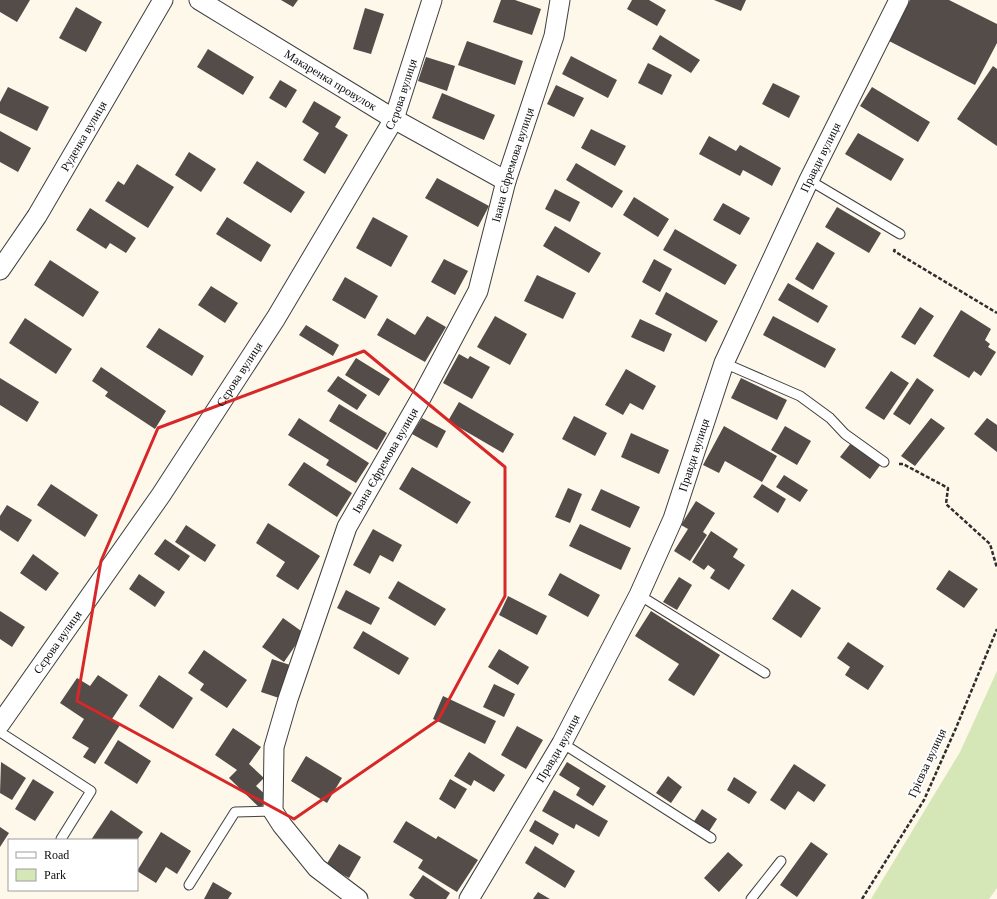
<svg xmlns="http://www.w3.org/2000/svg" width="997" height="899" font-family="Georgia,serif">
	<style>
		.green { fill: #d6e7b7 }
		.building { fill: #544c49 }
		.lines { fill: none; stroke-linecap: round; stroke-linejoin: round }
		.lane-casing { stroke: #3f3f3f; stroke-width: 11 }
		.street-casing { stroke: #3f3f3f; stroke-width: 21 }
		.path { stroke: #2e2e2e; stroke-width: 2.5; stroke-dasharray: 4 2; stroke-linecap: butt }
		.lane { stroke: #fff; stroke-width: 9 }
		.street { stroke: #fff; stroke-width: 19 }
		.marked { fill: none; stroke: #d62828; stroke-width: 3; stroke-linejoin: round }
		.labels { text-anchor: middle; stroke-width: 4; stroke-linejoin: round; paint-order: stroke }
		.street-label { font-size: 12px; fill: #0c0c0c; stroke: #fff }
	</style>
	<rect width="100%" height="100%" fill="#fef8eb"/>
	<path class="green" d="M997,671V888L989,899H871L960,752Z"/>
	<path class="building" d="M0,0H30L17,22L0,12Z
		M281,0H298L293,7Z
		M501,0H515L541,9L532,35L493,22Z
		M632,0H649L666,10L657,26L627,9Z
		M714,0H746L741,11Z
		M910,0H949L997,24V43L975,85L889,41Z
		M76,7L102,22L86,52L59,38Z
		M365,8L384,14L371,54L353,49Z
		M660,35L700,60L691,73L652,49Z
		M467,41L523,61L515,85L458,65Z
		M208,49L254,77L243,95L197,67Z
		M571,56L617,80L608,98L562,74Z
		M426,57L455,66L447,91L418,81Z
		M648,63L672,75L662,95L638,83Z
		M993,66L997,69V146L957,119Z
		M280,80L297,90L286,108L269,98Z
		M773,83L800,96L789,118L762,104Z
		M556,85L584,98L574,117L547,104Z
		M8,87L49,107L37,131L0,113V102Z
		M872,87L930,122L918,142L860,106Z
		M442,93L495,115L484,140L432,118Z
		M314,101L341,117L335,127L348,135L325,174L303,160L319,133L302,122Z
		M591,129L626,146L615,166L581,148Z
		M0,131L31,148L18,172L0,162Z
		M858,133L904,159L891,181L845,154Z
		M709,136L736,151L740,145L781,168L772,186L743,170L740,176L699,154Z
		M189,152L216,169L201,192L175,175Z
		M257,161L305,192L291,213L243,183Z
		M576,163L623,191L612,208L566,180Z
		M137,164L174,187L148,228L105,201L118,181L124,185Z
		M437,178L489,206L478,227L425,198Z
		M555,189L580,202L570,222L545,209Z
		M634,197L669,219L658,237L623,215Z
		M723,203L750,218L740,235L713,220Z
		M837,207L881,233L869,253L825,227Z
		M90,208L136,238L126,253L110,243L106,249L76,230Z
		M227,217L271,245L261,262L216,234Z
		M373,217L408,236L391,267L356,248Z
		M555,226L601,253L589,273L543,246Z
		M675,229L737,265L725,285L663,250Z
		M817,242L835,253L813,290L795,279Z
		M444,259L468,271L455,295L431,282Z
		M654,259L672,269L660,292L642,282Z
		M50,260L99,292L83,317L34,285Z
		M537,275L576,293L563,319L524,301Z
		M345,277L378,296L365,319L332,300Z
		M788,283L828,306L818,323L778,300Z
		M211,286L238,303L225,323L198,305Z
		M666,292L718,321L706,342L655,314Z
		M920,307L934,316L915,345L901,337Z
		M961,310L991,329L985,340L990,344L988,347L996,352L981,376L974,371L969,378L933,356Z
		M427,316L446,327L425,362L377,335L387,318L415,335Z
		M495,316L527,334L510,365L477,347Z
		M773,316L836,349L825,368L763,335Z
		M25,318L72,349L56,374L9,343Z
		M640,319L672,334L664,352L631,337Z
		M306,325L339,345L333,356L299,335Z
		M159,328L204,356L192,376L146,347Z
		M459,354L468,359L470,356L490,367L472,399L443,383Z
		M356,358L390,379L379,396L345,375Z
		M101,367L166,411L155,429L105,396L108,392L92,381Z
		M626,369L656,386L643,410L630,403L623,415L605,405Z
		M891,371L909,383L884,420L865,408Z
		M338,376L367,395L357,410L327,391Z
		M0,378L39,402L27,422L0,405Z
		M741,378L787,400L777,420L731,398Z
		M917,378L934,390L910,425L893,414Z
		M459,402L514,434L503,453L448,421Z
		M339,404L387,433L377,450L329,421Z
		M574,416L607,433L595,456L562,439Z
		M299,418L369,463L356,483L326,465L329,460L288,435Z
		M422,418L446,431L437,448L412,434Z
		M931,418L945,428L915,466L901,456Z
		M987,418L997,425V452L974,434Z
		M724,426L777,456L762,482L725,461L719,473L703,465Z
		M785,426L811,441L797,465L771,450Z
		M631,433L669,450L659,474L621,457Z
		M851,443L881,464L870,479L840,457Z
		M304,462L352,493L337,517L288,485Z
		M412,467L471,502L457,524L399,489Z
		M784,475L808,490L800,502L776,487Z
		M51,484L98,515L85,537L37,505Z
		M762,484L786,499L778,513L753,497Z
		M568,488L582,494L570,523L555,517Z
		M601,489L640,507L630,528L591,510Z
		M696,501L715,513L703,532L707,535L690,561L674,551L688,529L681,525Z
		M7,505L32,520L18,542L0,530V516Z
		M268,523L320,556L298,590L276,576L285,562L256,543Z
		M580,524L631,548L621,570L569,546Z
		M186,525L216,545L205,562L175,542Z
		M373,529L402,545L393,562L380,555L370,574L353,565Z
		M711,531L738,549L733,557L745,565L729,590L710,578L715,570L708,565L704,570L692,562Z
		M165,539L190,556L179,571L154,554Z
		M33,554L59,573L46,591L20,573Z
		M949,570L978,589L964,608L936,589Z
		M560,573L600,595L588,617L548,595Z
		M139,574L165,592L155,607L129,589Z
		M679,577L692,585L677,610L663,602Z
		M398,581L446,609L435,626L388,598Z
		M792,589L821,608L801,638L772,619Z
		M346,590L380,608L371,625L337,608Z
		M508,596L547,616L537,635L499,615Z
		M0,611L25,627L12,647L0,639Z
		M651,611L720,655L694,696L668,680L679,664L635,636Z
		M283,618L304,633L284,662L262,647Z
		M363,631L409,658L399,675L353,648Z
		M848,642L884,666L868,690L845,675L850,667L837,658Z
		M499,649L529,667L518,685L488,667Z
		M204,650L247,680L227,708L200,690L204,684L188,673Z
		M272,659L293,666L282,699L261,692Z
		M98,675L128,695L112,719L120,725L95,764L83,757L89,748L72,738L84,719L60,703L77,678L90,686Z
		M159,675L193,698L173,729L139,706Z
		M494,684L515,694L504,717L483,707Z
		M443,696L496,721L485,744L433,719Z
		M517,726L543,740L526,769L501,755Z
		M233,728L261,747L249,764L264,778L256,786L269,798L260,808L229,778L237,770L215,755Z
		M118,740L151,761L137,784L104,763Z
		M469,752L505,775L494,792L474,780L471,786L454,776Z
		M306,756L342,778L327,803L291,781Z
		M1,762L26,778L12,800L0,793Z
		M567,762L606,786L593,806L576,795L580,788L559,775Z
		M794,764L826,785L814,802L798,791L785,810L770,800Z
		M668,776L682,787L671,803L656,793Z
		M734,777L757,792L749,804L727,790Z
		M33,779L54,792L35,821L15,809Z
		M450,779L467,789L455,809L439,799Z
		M554,790L608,821L599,837L576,824L574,829L542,811Z
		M702,809L717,819L708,833L693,823Z
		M111,810L143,832L137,840H91Z
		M535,820L559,834L553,845L529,831Z
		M406,821L436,839L438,836L478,860L457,892L418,868L423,860L393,842Z
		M0,827L9,833L0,847Z
		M161,832L191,851L177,874L166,867L156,883L137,871Z
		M811,842L828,854L797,897L780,885Z
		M339,844L361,857L349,878L326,865Z
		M535,846L575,871L565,888L525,863Z
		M728,852L743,865L719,892L704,878Z
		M423,875L450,893L446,899H415L409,895Z
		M213,882L232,893L228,899H204Z
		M538,892L550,899H533Z"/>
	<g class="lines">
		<defs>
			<path id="lane" d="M809,180L900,234
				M724,363L800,396L830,418L845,434L884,462
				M639,595L765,673
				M0,732L91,791L61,839
				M562,743L711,838
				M189,885L235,812L273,811
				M751,899L781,861"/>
			<g id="street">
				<path id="s1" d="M199,0L394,119L506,181"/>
				<path id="s2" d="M0,270L37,216L163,0"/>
				<path id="s3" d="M0,724L161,495L276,318L394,119L432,0"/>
				<path id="s4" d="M358,899L317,868L282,825L273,811L274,747L288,699L347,527L421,398L478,291L506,181L554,36L560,0"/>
				<path id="s5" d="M469,899L562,743L639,595L673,519L724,363L809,180L899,0"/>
			</g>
		</defs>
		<use href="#lane" class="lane-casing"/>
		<use href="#street" class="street-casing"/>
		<path class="path" d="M895,249L894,251L997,313
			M899,464H903L948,488L946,504L990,544L997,568
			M862,899L924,800L956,728L997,629"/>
		<use href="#lane" class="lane"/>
		<use href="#street" class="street"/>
	</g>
	<path class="marked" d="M364,351L505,467V596L438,720L294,819L77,701L101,561L158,428Z"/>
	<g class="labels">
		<g class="street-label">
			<text dy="4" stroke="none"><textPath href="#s1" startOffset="154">Макаренка провулок</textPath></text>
			<text dy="4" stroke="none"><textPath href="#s3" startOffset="748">Сєрова вулиця</textPath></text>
			<text dy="4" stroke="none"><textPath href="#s2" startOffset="158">Руденка вулиця</textPath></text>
			<text dy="4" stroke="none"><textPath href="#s5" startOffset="823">Правди вулиця</textPath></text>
			<text dy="4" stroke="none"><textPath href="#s4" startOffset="820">Івана Єфремова вулиця</textPath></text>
			<text dy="4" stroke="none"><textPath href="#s3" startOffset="424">Сєрова вулиця</textPath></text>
			<text dy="4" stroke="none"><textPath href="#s5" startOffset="499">Правди вулиця</textPath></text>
			<text dy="4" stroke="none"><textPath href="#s4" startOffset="496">Івана Єфремова вулиця</textPath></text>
			<text dy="4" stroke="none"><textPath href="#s3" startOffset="100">Сєрова вулиця</textPath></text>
			<text dy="4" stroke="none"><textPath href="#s5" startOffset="175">Правди вулиця</textPath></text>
			<text transform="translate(927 763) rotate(-65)" y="4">Грієвза вулиця</text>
		</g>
	</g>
	<rect x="8" y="839" width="130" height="52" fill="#ffffff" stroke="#9e9e9e"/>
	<rect x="16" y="852" width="20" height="6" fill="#ffffff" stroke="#9e9e9e"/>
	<text x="44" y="859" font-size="12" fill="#0c0c0c">Road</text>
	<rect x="16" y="869" width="20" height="12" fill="#d6e7b7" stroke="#9e9e9e"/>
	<text x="44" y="879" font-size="12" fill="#0c0c0c">Park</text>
</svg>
